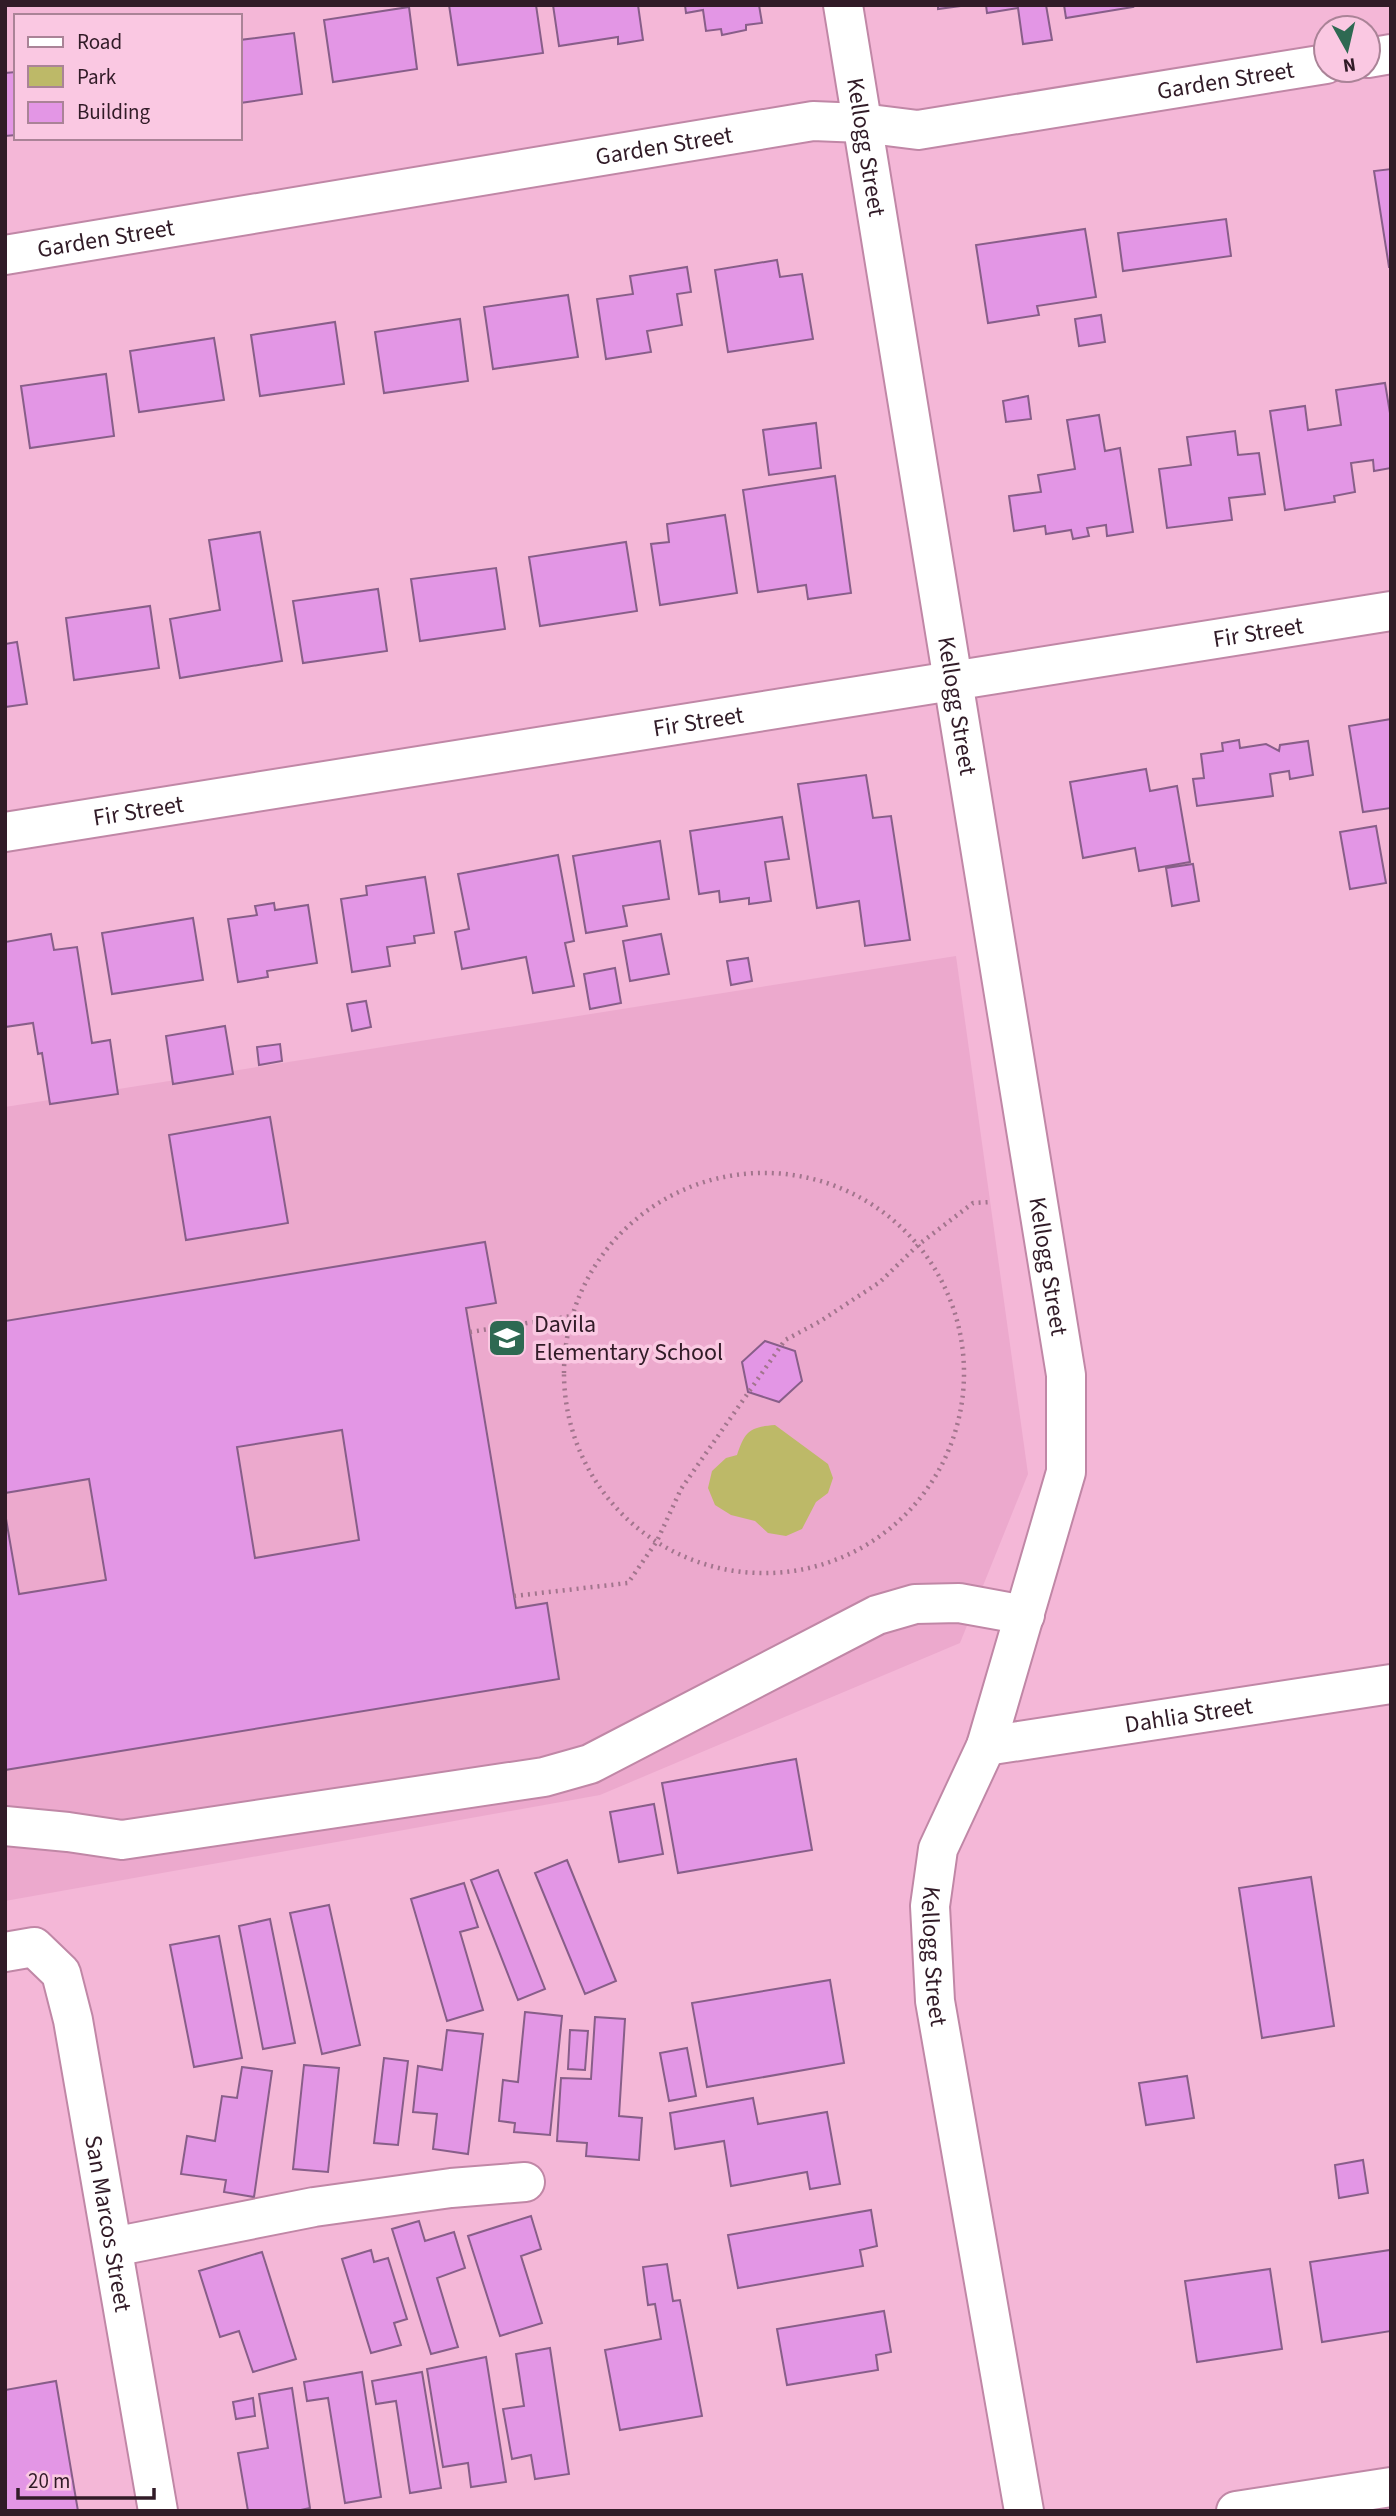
<svg xmlns="http://www.w3.org/2000/svg" width="1396" height="2516" font-family="'Source Sans 3',sans-serif">
	<style>
		.built { fill: #eca9cd }
		.green { fill: #bdb968 }
		.building { fill: #e396e5; stroke: #885e89; stroke-width: 2; fill-rule: evenodd }
		.lines { fill: none; stroke-linecap: round; stroke-linejoin: round }
		.minor-casing { stroke: #c087a6; stroke-width: 42 }
		.path { stroke: #a2758d; stroke-width: 4.5; stroke-dasharray: 2 5; stroke-linecap: butt }
		.minor { stroke: #fff; stroke-width: 38 }
		.labels { text-anchor: middle; stroke-width: 7; stroke-linejoin: round; paint-order: stroke }
		.street-label { font-size: 24px; fill: #311b27; stroke: #fac8e2 }
		.poi-label { font-size: 24px; fill: #311b27; stroke: #fac8e2; text-anchor: start }
	</style>
	<rect width="100%" height="100%" fill="#f4b7d7"/>
	<path class="built" d="M956,956L1028,1474L960,1643L600,1795L5,1901V1107Z"/>
	<path class="green" d="M775,1425L828,1464L833,1478L828,1493L816,1502L802,1529L786,1536L768,1533L755,1521L731,1515L715,1505L708,1488L712,1471L726,1458L737,1455C745,1431 750,1427 775,1425Z"/>
	<path class="building" d="M449,5H536L543,53L458,65Z
		M553,5H638L643,40L618,44V37L559,46Z
		M685,5H759L762,23L746,25V30L722,35L721,29L706,31L703,10L686,13Z
		M938,5H968L938,9Z
		M986,5H1046L1052,40L1023,44L1018,8L987,13Z
		M1064,5H1132L1133,7L1066,18Z
		M409,7L417,69L333,82L324,20Z
		M294,33L302,94L240,103V40Z
		M16,72V135L5,136V73Z
		M1391,169V267H1389L1374,171Z
		M1226,219L1231,256L1123,271L1118,233Z
		M1085,229L1096,297L1037,306L1039,315L988,323L976,245Z
		M777,260L780,277L802,274L813,339L728,352L715,270Z
		M687,267L691,292L677,294L682,325L647,331L651,352L606,359L597,299L633,294L630,276Z
		M568,295L578,357L493,369L484,307Z
		M1101,315L1105,342L1079,346L1075,319Z
		M460,319L468,381L384,393L375,332Z
		M335,322L344,384L260,396L251,335Z
		M214,338L224,400L139,412L130,351Z
		M106,374L114,436L30,448L21,386Z
		M1385,383L1391,419V468L1374,471L1373,460L1351,463L1355,492L1334,496L1335,502L1285,510L1270,411L1305,406L1308,430L1341,425L1336,390Z
		M1028,396L1031,419L1006,422L1003,401Z
		M1099,415L1105,451L1120,448L1133,532L1107,536L1106,525L1087,528L1089,536L1073,539L1071,530L1046,534L1045,526L1014,531L1009,496L1041,492L1038,475L1075,469L1067,420Z
		M816,423L821,468L769,475L763,430Z
		M1235,431L1238,455L1259,453L1265,494L1229,498L1232,520L1167,528L1159,469L1191,465L1187,437Z
		M835,476L851,593L808,599L806,585L758,592L743,490Z
		M725,515L737,593L660,605L651,544L669,542L667,524Z
		M260,532L282,661L180,678L170,619L220,610L209,540Z
		M626,542L637,611L540,626L529,557Z
		M496,568L505,629L420,641L411,579Z
		M378,589L387,651L303,663L293,601Z
		M150,606L159,668L74,680L66,618Z
		M17,642L27,704L5,707V644Z
		M1391,719V808L1363,812L1349,726Z
		M1239,740L1240,748L1266,744L1279,751L1280,745L1308,741L1313,775L1290,779L1289,771L1270,774L1273,796L1197,806L1193,779L1204,778L1201,754L1223,751L1222,743Z
		M1146,769L1150,791L1177,786L1190,862L1139,871L1135,848L1083,858L1070,782Z
		M866,775L873,818L891,816L910,940L865,946L859,901L817,908L798,784Z
		M782,817L789,859L765,862L771,901L749,904V898L720,902L719,891L699,894L690,831Z
		M1376,826L1386,883L1350,889L1340,832Z
		M660,841L669,899L623,906L627,926L586,933L573,856Z
		M558,855L574,941L565,943L574,986L533,993L526,957L462,969L455,932L469,929L458,874Z
		M1193,864L1199,901L1172,906L1166,868Z
		M425,877L434,933L414,936L415,943L387,947L390,966L352,972L341,899L367,895L366,886Z
		M274,903L275,910L308,905L317,963L267,971L268,977L238,982L228,919L257,915L255,906Z
		M193,918L203,980L112,994L102,933Z
		M51,934L54,950L77,947L92,1043L110,1040L118,1094L50,1104L42,1053L38,1054L33,1023L5,1027V942Z
		M661,934L669,974L630,981L623,941Z
		M748,958L752,981L731,985L727,961Z
		M615,968L621,1003L590,1009L584,974Z
		M366,1001L371,1027L352,1031L347,1004Z
		M225,1026L233,1074L173,1084L166,1036Z
		M280,1044L282,1061L259,1065L257,1047Z
		M270,1117L288,1223L186,1240L169,1135Z
		M485,1242L496,1303L466,1308L516,1608L547,1603L559,1679L5,1770V1513L19,1594L106,1580L89,1479L5,1493V1321ZM342,1430L359,1540L255,1558L237,1447Z
		M765,1341L795,1351L802,1381L779,1402L748,1392L742,1362Z
		M796,1759L812,1850L678,1873L662,1783Z
		M654,1804L663,1854L619,1862L610,1812Z
		M567,1860L616,1981L585,1994L535,1873Z
		M498,1870L545,1989L518,2000L471,1880Z
		M1311,1877L1334,2026L1262,2038L1239,1888Z
		M464,1883L478,1927L460,1932L483,2010L447,2021L411,1899Z
		M329,1905L360,2045L322,2054L290,1913Z
		M270,1919L295,2043L263,2049L239,1926Z
		M219,1936L242,2058L194,2067L170,1945Z
		M830,1980L844,2063L707,2087L692,2003Z
		M525,2012L562,2016L550,2135L514,2132L515,2123L499,2121L503,2080L518,2082Z
		M595,2017L625,2019L619,2116L642,2118L639,2160L586,2156L587,2143L557,2141L561,2078L591,2079Z
		M447,2030L483,2034L468,2154L433,2149L437,2114L413,2112L418,2066L442,2070Z
		M570,2030L588,2031L585,2070L568,2069Z
		M687,2048L696,2096L669,2101L660,2053Z
		M384,2058L408,2061L398,2145L374,2143Z
		M304,2065L339,2068L328,2172L293,2169Z
		M242,2067L272,2071L254,2197L224,2192L226,2180L181,2174L187,2136L215,2141L222,2096L237,2098Z
		M1187,2076L1194,2118L1146,2125L1139,2083Z
		M753,2098L758,2124L827,2112L840,2184L810,2189L807,2172L731,2186L724,2141L675,2149L670,2113Z
		M1363,2160L1368,2193L1339,2198L1335,2165Z
		M871,2210L877,2246L860,2250L863,2266L738,2288L728,2235Z
		M531,2216L541,2249L521,2256L542,2323L500,2336L468,2236Z
		M419,2221L425,2241L454,2232L465,2268L437,2278L458,2347L431,2354L392,2229Z
		M371,2250L374,2262L388,2258L407,2319L394,2323L401,2345L371,2353L342,2259Z
		M1390,2250L1391,2331L1322,2342L1310,2262Z
		M262,2252L296,2359L253,2372L239,2331L220,2337L199,2271Z
		M667,2264L673,2301L680,2300L702,2416L620,2430L605,2350L661,2339L655,2304L648,2305L643,2267Z
		M1270,2269L1282,2349L1197,2362L1185,2281Z
		M884,2311L891,2352L876,2355L878,2370L787,2385L777,2329Z
		M550,2348L569,2474L535,2479L531,2455L512,2459L503,2409L524,2406L516,2354Z
		M486,2357L506,2482L471,2487L468,2463L443,2467L427,2369Z
		M362,2372L381,2497L345,2503L328,2398L307,2401L304,2382Z
		M422,2372L441,2488L410,2493L396,2401L376,2404L372,2381Z
		M56,2381L78,2511H5V2390Z
		M292,2388L310,2508L296,2511H248L238,2453L268,2448L259,2394Z
		M253,2398L255,2416L236,2419L233,2402Z"/>
	<g class="lines">
		<defs>
			<g id="minor">
				<path id="s1" d="M843,5L1066,1375V1472L986,1746L938,1849L930,1906L935,2001L1024,2511"/>
				<path d="M1368,58L1391,54"/>
				<path id="s2" d="M5,255L813,121L862,123L918,130L1326,64"/>
				<path id="s3" d="M5,832L1391,611"/>
				<path id="s4" d="M986,1746L1391,1684"/>
				<path d="M5,1826L68,1832L122,1840L544,1777L590,1764L877,1615L915,1604L959,1603L1025,1615"/>
				<path id="s5" d="M5,1952L34,1947L61,1973L73,2020L158,2511"/>
				<path d="M113,2247L314,2207L451,2188L525,2182"/>
				<path d="M1236,2511L1391,2487"/>
			</g>
		</defs>
		<use href="#minor" class="minor-casing"/>
		<path class="path" d="M564 1373a200 200 0 1 1 400 0a200 200 0 1 1-400 0Z
			M470,1332L572,1316
			M514,1596L628,1583L657,1541L681,1489L785,1340L819,1322L880,1282L918,1245L973,1203L990,1202"/>
		<use href="#minor" class="minor"/>
	</g>
	<defs>
		<symbol id="school-square" viewBox="-11 -11 22 22"><rect x="-9" y="-9" width="18" height="18" rx="4" fill="#2e6952" stroke="#fac8e2"/><path d="M0-5L7-2L0 1L-7-2ZM-4 1L0 2.5L4 1V4Q0 6-4 4Z" fill="#fff"/></symbol>
	</defs>
	<g fill-rule="evenodd">
		<use href="#school-square" x="485" y="1316" width="44" height="44"/>
	</g>
	<g class="labels">
		<g class="street-label">
			<text dy="8" stroke="none"><textPath href="#s2" startOffset="1236">Garden Street</textPath></text>
			<text dy="8" stroke="none"><textPath href="#s2" startOffset="668">Garden Street</textPath></text>
			<text dy="8" stroke="none"><textPath href="#s1" startOffset="144">Kellogg Street</textPath></text>
			<text dy="8" stroke="none"><textPath href="#s2" startOffset="102">Garden Street</textPath></text>
			<text dy="8" stroke="none"><textPath href="#s3" startOffset="1269">Fir Street</textPath></text>
			<text dy="8" stroke="none"><textPath href="#s1" startOffset="710">Kellogg Street</textPath></text>
			<text dy="8" stroke="none"><textPath href="#s3" startOffset="702">Fir Street</textPath></text>
			<text dy="8" stroke="none"><textPath href="#s3" startOffset="135">Fir Street</textPath></text>
			<text dy="8" stroke="none"><textPath href="#s1" startOffset="1278">Kellogg Street</textPath></text>
			<text dy="8" stroke="none"><textPath href="#s4" startOffset="205">Dahlia Street</textPath></text>
			<text dy="8" stroke="none"><textPath href="#s1" startOffset="1992">Kellogg Street</textPath></text>
			<text dy="8" stroke="none"><textPath href="#s5" startOffset="322">San Marcos Street</textPath></text>
		</g>
		<g class="poi-label">
			<text x="534" y="1332">Davila<tspan x="534" dy="28">Elementary School</tspan></text>
		</g>
	</g>
	<rect width="1396" height="2516" fill="none" stroke="#311b27" stroke-width="14"/>
	<rect x="14" y="14" width="228" height="126" fill="#fac8e2" stroke="#aa8397" stroke-width="2"/>
	<rect x="28" y="37" width="35" height="10" fill="#ffffff" stroke="#aa8397" stroke-width="2"/>
	<text x="77" y="49" font-size="21" fill="#311b27">Road</text>
	<rect x="28" y="66" width="35" height="21" fill="#bdb968" stroke="#aa8397" stroke-width="2"/>
	<text x="77" y="84" font-size="21" fill="#311b27">Park</text>
	<rect x="28" y="102" width="35" height="21" fill="#e396e5" stroke="#aa8397" stroke-width="2"/>
	<text x="77" y="119" font-size="21" fill="#311b27">Building</text>
	<g transform="translate(1347 49) rotate(172)"><circle r="33" fill="#fac8e2" stroke="#aa8397" stroke-width="2"/>
	<path d="M0-5L12 26L0 18L-12 26Z" fill="#2e6952"/>
	<text y="-10" font-size="19" font-weight="bold" text-anchor="middle" fill="#311b27">N</text>
	</g>
	<path d="M18 2488v10h136v-10" fill="none" stroke="#311b27" stroke-width="3.5"/>
	<text x="28" y="2488" font-size="21" fill="#311b27" stroke="#fac8e2" stroke-width="5" paint-order="stroke">20 m</text>
</svg>
